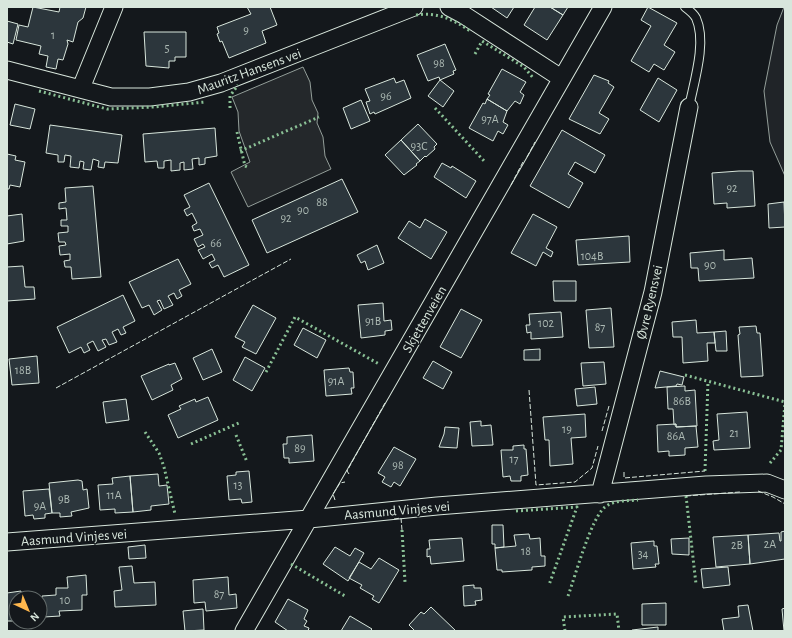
<svg xmlns="http://www.w3.org/2000/svg" width="792" height="638" font-family="'Alegreya Sans',sans-serif">
	<style>
		.green { fill: #202428; stroke: #939e99 }
		.parking { fill: #24282b; stroke: #939e99 }
		.building { fill: #2c363c; stroke: #d8e6dc }
		.lines { fill: none; stroke-linecap: round; stroke-linejoin: round }
		.lane-casing { stroke: #d8e6dc; stroke-width: 10 }
		.street-casing { stroke: #d8e6dc; stroke-width: 19 }
		.lane { stroke: #14181c; stroke-width: 8 }
		.street { stroke: #14181c; stroke-width: 17 }
		.hedge { stroke: #8ac095; stroke-width: 3; stroke-dasharray: 2 3; stroke-linecap: butt }
		.fence { stroke: #d8e6dc; stroke-width: 1; stroke-dasharray: 5 2; stroke-linecap: butt }
		.labels { text-anchor: middle; stroke-width: 3; stroke-linejoin: round; paint-order: stroke }
		.number-label { font-size: 12px; fill: #adbab4 }
		.street-label { font-size: 14px; fill: #d8e6dc; stroke: #14181c }
	</style>
	<rect width="100%" height="100%" fill="#14181c"/>
	<path class="green" d="M784,7H785V176L770,142L764,91L777,25Z"/>
	<path class="parking" d="M303,67L310,82L312,100L318,113L317,123L323,137L325,156L331,169L248,207L231,172L250,162L239,131L238,112L232,97Z"/>
	<path class="building" d="M33,7L59,12L60,7H86L83,18L78,22L73,42L67,40L68,44L63,60L58,59L56,69L46,67L48,56L39,54L41,46L16,40L19,25L28,27Z
		M247,7H270L277,25L262,31L266,43L229,58L222,41L220,42L217,34L219,33L217,27L251,14Z
		M491,7H514L507,18Z
		M535,7H550L563,15L547,40L524,25Z
		M550,7H568L563,15Z
		M648,7L677,23L664,45L675,52L664,70L654,64L649,72L631,61L651,26L641,20Z
		M7,21L18,24L13,44L7,42Z
		M144,32H186V57H175V61H169V68L146,66Z
		M445,44L456,70L453,71L454,74L440,80L439,77L428,81L417,55Z
		M502,69L526,82L520,92L524,95L520,104L515,101L507,111L487,99L490,95L488,94Z
		M594,75L609,81L608,83L614,87L599,113L609,119L600,134L569,119Z
		M394,78L396,83L404,80L411,98L375,114L374,112L370,114L366,102L370,101L365,89Z
		M658,78L677,90L659,122L640,110Z
		M440,80L454,91L443,107L428,96Z
		M487,99L507,111L503,122L508,125L503,134L498,131L493,141L469,128L483,103L485,104Z
		M361,100L370,121L351,129L343,108Z
		M15,104L35,109L30,129L10,125Z
		M418,124L437,144L434,147L435,149L426,157L425,156L420,161L401,140Z
		M50,125L122,135L118,163L105,162L104,168L98,167L99,161L93,159L91,170L83,169L84,162L80,161L79,168L70,167L71,156L65,155L64,162H58V155L46,153Z
		M215,128L217,156L205,158V164L199,165V158L192,159L193,169L184,170V162L180,163V170L171,171V160L164,161V168H158L157,161L145,162L143,134Z
		M562,130L605,155L595,173L575,162L568,174L583,183L569,208L530,186Z
		M401,140L420,161L416,164L417,165L404,175L385,155Z
		M7,154L16,156L15,160L25,162L20,187L10,185L9,189H7Z
		M442,163L451,168L452,166L476,181L466,198L434,177Z
		M739,171H753L755,206L727,208V203L714,204L712,173Z
		M342,179L358,212L267,253L252,220Z
		M209,183L249,265L224,277L218,265L212,268L209,263L215,260L212,254L203,259L198,250L205,247L203,244L198,247L194,239L203,235L200,229L194,231L192,226L197,223L192,213L187,216L184,210L190,207L184,195Z
		M93,186L101,277L72,279L71,267H65L64,261L70,260V254L60,255L59,246L66,245L65,242H59L58,233L68,232V226H61V220H67L66,208L59,209V203L66,202L65,188Z
		M784,202L785,227L769,228L768,204Z
		M22,214L24,241L7,244V216Z
		M533,214L557,227L546,248L553,252L551,257L543,252L536,266L511,253Z
		M425,219L447,232L431,259L398,238L409,221L420,228Z
		M629,236L630,262L578,265L576,240Z
		M377,245L384,263L368,270L365,261L361,263L357,255Z
		M724,250V260L752,258L754,278L699,281L698,268H691L690,253Z
		M178,259L191,284L179,290L182,296L177,299L174,293L168,296L173,305L164,309L160,300L157,301L162,310L154,315L149,305L142,308L129,282Z
		M23,266L25,287H34L35,299L7,301V267Z
		M553,281H576V301H554Z
		M123,295L135,321L123,327L126,333L121,335L118,329L112,332L117,342L109,345L106,339L102,340L106,347L98,351L93,341L87,344L90,350L84,353L81,347L69,353L57,327Z
		M383,303L384,321L391,320L392,330L385,331V335L361,338L358,305Z
		M253,305L276,318L256,354L242,347L245,342L235,337Z
		M611,308L614,347L589,348L586,310Z
		M461,309L482,320L461,358L440,347Z
		M561,312L563,337L531,339V332L527,333L526,325H530L529,314Z
		M696,320L697,333L714,332L715,343H707L708,361L683,363L682,337H673L672,322Z
		M756,326L757,333H760L763,376L741,377L738,335L740,334L739,327Z
		M303,328L326,340L317,358L294,345Z
		M726,331L727,351H716L714,332Z
		M212,349L222,372L203,380L193,358Z
		M540,349V360H524V350Z
		M37,356L39,383L12,385L9,359Z
		M245,357L265,368L252,391L233,380Z
		M433,361L452,372L443,389L423,378Z
		M604,362L606,384L583,386L581,363Z
		M175,363L182,379L171,385L173,390L152,400L141,376L169,364V365Z
		M349,368L350,372H353L354,388H351L352,394L326,396L324,370Z
		M660,371L684,377L682,385L677,384L676,386L655,388Z
		M685,386V391L695,390L697,426L676,427V424L674,425L673,409H668L667,387Z
		M595,387L597,404L577,406L575,389Z
		M208,397L218,420L178,438L168,415L181,409L179,406L195,399L196,402Z
		M126,399L129,420L106,423L103,402Z
		M747,412L750,448L714,450L713,441L719,440L717,414Z
		M585,414L586,437L571,438L573,464L550,466L549,440H545L543,417Z
		M481,421V426L491,425L493,445L472,446L470,422Z
		M676,424V427L696,426L698,447L685,448V455L669,456V451L658,452L657,425Z
		M445,427L459,428L457,448L439,447L444,434Z
		M312,435L314,461L289,463V458H284L283,444H287V437Z
		M524,445V449H526L528,475L521,476V481H511L510,476L503,477L501,450H513V446Z
		M394,447L416,459L400,486L394,482L391,487L382,482L385,477L378,473Z
		M249,471L252,502L242,503L241,499L229,500L227,476L236,475V472Z
		M158,474L159,486L167,485L169,504L151,506V510L133,512L130,476Z
		M130,476L133,512L115,513V509L100,510L98,485L113,484L112,478Z
		M78,480L82,481L83,490L87,489L89,508L71,512L72,516L60,517V513H52L49,483Z
		M49,489L52,513L45,514V518L34,519L33,515L25,516L23,491Z
		M492,525H503L504,547L495,548V544H492Z
		M785,531V559L750,564L748,535L779,533L780,541H781V532Z
		M529,534L530,539L540,538L541,556H545V566L532,567V570L502,572V570H497L495,548L516,546L514,535Z
		M748,535L750,564L716,567L713,537Z
		M462,538L464,561L431,564L430,556L427,557V549H430L429,540Z
		M689,538V555L672,554L671,539Z
		M654,541V546H657L659,564H655L656,567L633,569L631,543Z
		M145,545L146,558L129,559L128,547Z
		M335,547L350,556L355,548L364,553L348,581L323,564Z
		M379,558L399,570L379,603L372,599L374,596L360,588L362,585L349,578L359,562L371,569Z
		M132,566L134,583L155,582L156,605L115,607L114,591L122,590L119,567Z
		M728,567L730,585L703,588L701,569Z
		M86,575L87,595H82V610L59,611L60,616L44,617L42,596L56,595V588H68L67,577Z
		M228,577L229,595L236,594L237,608L206,611L205,602L194,603L193,580Z
		M474,585V588H481L482,600L475,601L476,605L464,606L463,586Z
		M21,591L22,598H16L14,621H7V593Z
		M288,599L308,610L304,619L307,621L304,626L309,628L308,631H288L275,622Z
		M666,603V625H642V604Z
		M748,605L753,631H724L722,619L739,617L738,606Z
		M431,607L456,631H415L409,625L421,612L424,614Z
		M785,608V631H784L782,609Z
		M203,609L204,630L185,631L183,611Z
		M350,616L372,629L370,631H341Z
		M658,627V631H632V630Z"/>
	<g class="lines">
		<defs>
			<path id="lane" d="M685,7C689,10 694,14 696,18C707,42 694,82 689,107"/>
			<path id="street" d="M449,7L464,15L561,78
				M7,70L111,97H150L189,92L221,83L414,7
				M81,88L114,7
				M600,494L653,292L689,107
				M7,542L309,519L437,506L706,485L767,483L785,490
				M244,631L603,7"/>
		</defs>
		<use href="#lane" class="lane-casing"/>
		<use href="#street" class="street-casing"/>
		<use href="#lane" class="lane"/>
		<use href="#street" class="street"/>
		<path class="hedge" d="M416,15C437,12 453,19 470,31
			M475,54L482,41L524,67L534,79
			M39,91L107,109L154,107L205,102
			M230,108V96L238,85
			M435,108L485,162
			M237,132L245,166L247,167
			M240,151L319,117
			M266,372L295,317L379,364
			M685,375L785,402
			M145,432L159,453L164,467L175,514
			M236,435L247,462
			M191,444L241,422
			M770,463L781,450L785,403
			M705,471L708,381
			M686,496L696,584
			M516,511L577,507L549,585
			M402,530L405,582
			M291,564L345,596
			M568,596C575,577 591,518 605,507C614,500 627,501 638,500
			M565,631L563,617L617,614L619,631"/>
		<path class="fence" d="M527,157L535,142
			M511,185L524,160
			M56,388L291,259
			M529,390L536,485L575,482L592,468L598,446
			M602,431L609,406
			M624,472V478L705,471
			M349,474L347,471L385,403
			M758,491L773,497L785,504
			M686,496L740,492
			M335,500L333,494L340,483L345,482
			M394,519L401,518L402,530"/>
	</g>
	<g class="labels">
		<g class="number-label">
			<text x="246" y="34">9</text>
			<text x="53" y="39">1</text>
			<text x="167" y="52">5</text>
			<text x="439" y="67">98</text>
			<text x="386" y="100">96</text>
			<text x="490" y="123">97A</text>
			<text x="419" y="150">93C</text>
			<text x="732" y="192">92</text>
			<text x="322" y="206">88</text>
			<text x="303" y="214">90</text>
			<text x="286" y="222">92</text>
			<text x="216" y="247">66</text>
			<text x="592" y="260">104B</text>
			<text x="710" y="269">90</text>
			<text x="373" y="325">91B</text>
			<text x="546" y="327">102</text>
			<text x="600" y="331">87</text>
			<text x="23" y="374">18B</text>
			<text x="336" y="385">91A</text>
			<text x="682" y="405">86B</text>
			<text x="567" y="433">19</text>
			<text x="734" y="437">21</text>
			<text x="676" y="440">86A</text>
			<text x="300" y="452">89</text>
			<text x="514" y="463">17</text>
			<text x="398" y="469">98</text>
			<text x="238" y="489">13</text>
			<text x="114" y="499">11A</text>
			<text x="64" y="503">9B</text>
			<text x="40" y="510">9A</text>
			<text x="770" y="548">2A</text>
			<text x="737" y="549">2B</text>
			<text x="526" y="555">18</text>
			<text x="643" y="558">34</text>
			<text x="219" y="598">87</text>
			<text x="65" y="604">10</text>
		</g>
		<g class="street-label">
			<text transform="translate(249 71) rotate(-20)" y="5">Mauritz Hansens vei</text>
			<text transform="translate(649 302) rotate(-77)" y="5">Øvre Ryensvei</text>
			<text transform="translate(424 319) rotate(-60)" y="5">Skjettenveien</text>
			<text transform="translate(397 510) rotate(-5)" y="5">Aasmund Vinjes vei</text>
			<text transform="translate(74 537) rotate(-4)" y="5">Aasmund Vinjes vei</text>
		</g>
	</g>
	<rect width="792" height="638" fill="none" stroke="#d8e6dc" stroke-width="16"/>
	<g transform="translate(28 610) rotate(136)"><circle r="19" fill="#14181c" stroke="#626a69"/>
	<path d="M0-3L7 15L0 10L-7 15Z" fill="#ffb74d"/>
	<text y="-6" font-size="11" font-weight="bold" text-anchor="middle" fill="#d8e6dc">N</text>
	</g>
</svg>
